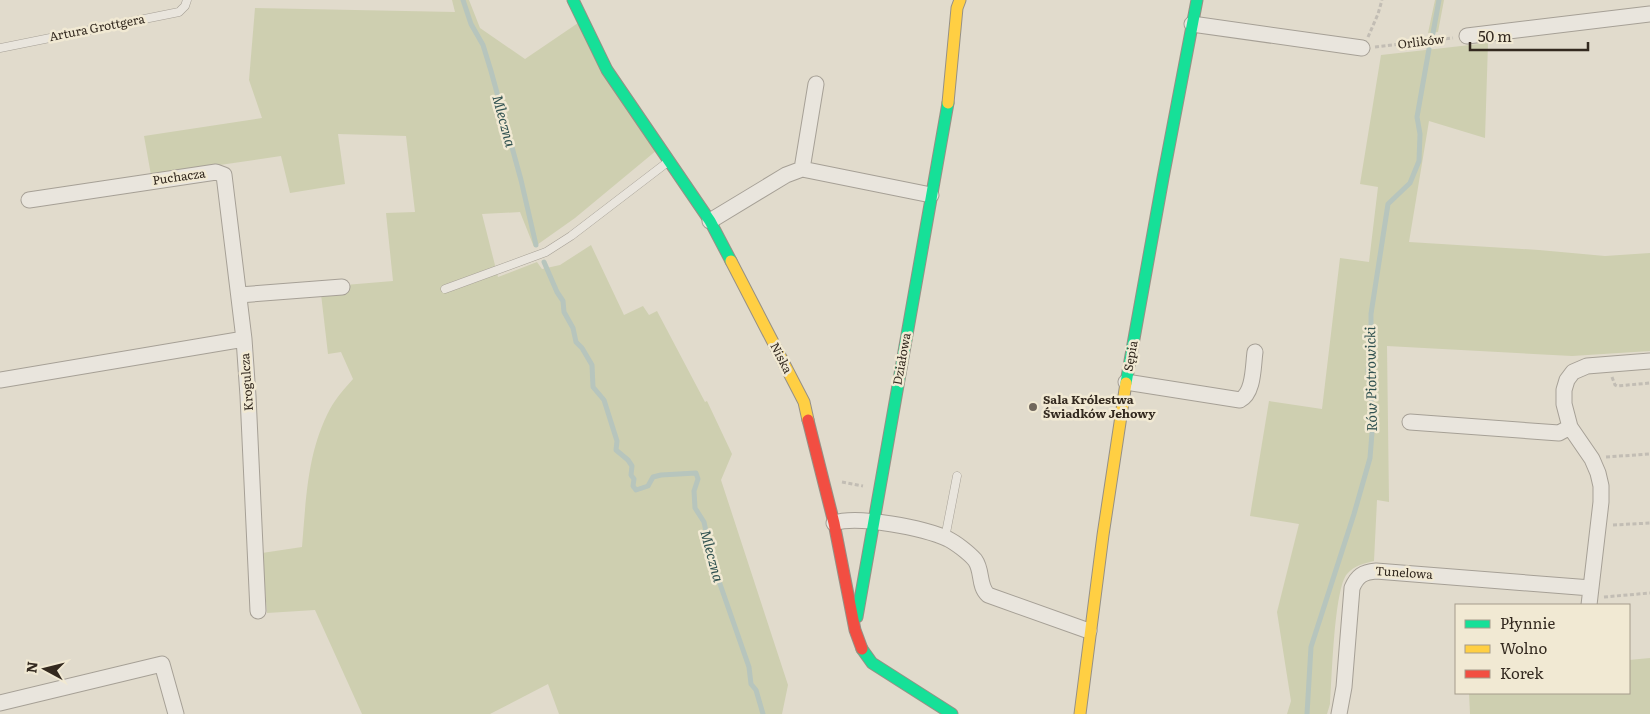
<svg xmlns="http://www.w3.org/2000/svg" width="1650" height="714" font-family="Literata,serif">
	<style>
		.green { fill: #cecfb0 }
		.lines { fill: none; stroke-linecap: round; stroke-linejoin: round }
		.stream { stroke: #b7c5bd; stroke-width: 5 }
		.lane-casing { stroke: #a6a096; stroke-width: 9 }
		.street-casing { stroke: #a6a096; stroke-width: 17 }
		.fast-casing { stroke: #969085; stroke-width: 13 }
		.slow-casing { stroke: #969085; stroke-width: 13 }
		.jam-casing { stroke: #969085; stroke-width: 13 }
		.path { stroke: #c2bdb4; stroke-width: 3; stroke-dasharray: 4 2.5; stroke-linecap: butt }
		.lane { stroke: #e9e5dd; stroke-width: 8 }
		.street { stroke: #e9e5dd; stroke-width: 15 }
		.fast { stroke: #16e098; stroke-width: 11 }
		.slow { stroke: #ffcf43; stroke-width: 11 }
		.jam { stroke: #f24e42; stroke-width: 11 }
		.poi-dot { fill: #70675c; stroke: #f1e9d3; stroke-width: 2 }
		.labels { text-anchor: middle; stroke-width: 5; stroke-linejoin: round; paint-order: stroke }
		.street-label { font-size: 12px; fill: #33291f; stroke: #f1e9d3 }
		.poi-label { font-size: 12px; font-weight: bold; fill: #33291f; stroke: #f1e9d3; text-anchor: start }
		.water-label { font-size: 14px; font-style: italic; fill: #305150; stroke: #f1e9d3 }
	</style>
	<rect width="100%" height="100%" fill="#e1dbcc"/>
	<path class="green" d="M452,0H469L480,28L525,59L578,23L657,150L575,218L534,247L520,212L482,214L498,277L537,262L542,269L560,265L591,245L624,315L643,306L649,315L657,311L705,402L707,401L732,454L721,480L788,685L782,714H559L548,684L490,714H362L315,610L267,613L262,553L302,547C306,500 307,452 330,409C336,398 345,388 353,379L341,352L328,354L321,294L345,285L393,281L386,213L415,212L406,136L338,134L345,184L290,193L281,156L151,175L144,136L262,118L249,80L255,8L455,12Z
		M1435,0H1444L1438,32L1428,33Z
		M1488,43L1485,138L1429,121L1409,242L1539,250L1605,256L1650,253V351L1572,356L1387,346L1389,502L1377,500L1374,561C1363,564 1355,565 1347,574C1334,589 1332,679 1330,704L1327,714H1287L1291,701L1277,612L1299,524L1250,516L1269,401L1322,409L1340,258L1369,262L1378,187L1360,184L1381,55Z
		M1650,658V714H1470L1469,693H1629V660Z"/>
	<g class="lines">
		<path class="stream" d="M463,0L471,24L483,45L491,71L521,180L536,245
			M1433,33L1439,0
			M544,262L557,292L563,301L564,312L573,328L576,342L582,348L592,365L593,387L604,400L617,441L616,450L628,460L632,466L631,475L634,479L633,486L636,490L648,486L653,477L661,475L696,473L698,479L694,491L695,508L704,522L713,564L749,667L751,684L756,690L763,714
			M1307,714L1311,647L1354,514L1370,458L1373,420L1368,370L1371,350V314L1388,204L1410,183L1419,161L1420,134L1417,117L1429,49"/>
		<defs>
			<path id="lane" d="M0,48L179,12L185,6L187,0
				M445,289L546,252L571,236L669,161
				M945,538L957,476"/>
			<path id="street" d="M1192,24L1362,48
				M1467,36L1650,14
				M802,169L816,84
				M29,200L216,172L224,175L244,339
				M710,221L786,175L802,169L931,195
				M239,295L342,287
				M0,380L244,339L248,396L258,611
				M1126,382L1240,400C1254,393 1253,366 1255,352
				M1410,422L1559,433L1570,427
				M834,523C858,515 924,528 948,539C956,543 969,553 975,560C983,571 978,586 988,595L1089,631
				M1589,605L1601,502V486L1598,473L1592,459L1570,427L1564,404V390L1567,380L1573,372L1587,366L1650,361
				M0,703L162,664L176,714
				M1339,714L1344,687L1352,588C1357,576 1363,572 1376,571L1591,588"/>
			<path id="fast" d="M573,0L607,70L710,221L731,261
				M1126,383L1163,178L1197,0
				M857,617L948,103
				M862,649L872,663L952,714"/>
			<path id="slow" d="M948,103L957,8L960,0
				M731,261L804,402L808,420
				M1080,714L1103,535L1126,383"/>
			<path id="jam" d="M808,420L834,523L855,630L862,649"/>
		</defs>
		<use href="#lane" class="lane-casing"/>
		<use href="#street" class="street-casing"/>
		<use href="#fast" class="fast-casing"/>
		<use href="#slow" class="slow-casing"/>
		<use href="#jam" class="jam-casing"/>
		<path class="path" d="M1368,37L1378,14L1382,0
			M1375,47L1453,38
			M1612,377L1615,385L1617,386L1650,383
			M1606,457L1650,454
			M842,482L863,486
			M1613,525L1650,523
			M1604,597L1650,593"/>
		<use href="#lane" class="lane"/>
		<use href="#street" class="street"/>
		<use href="#fast" class="fast"/>
		<use href="#slow" class="slow"/>
		<use href="#jam" class="jam"/>
	</g>
	<circle class="poi-dot" cx="1033" cy="407" r="5"/>
	<g class="labels">
		<g class="street-label">
			<text transform="translate(97 28) rotate(-11)" y="4">Artura Grottgera</text>
			<text transform="translate(1421 42) rotate(-7)" y="4">Orlików</text>
			<text transform="translate(179 177) rotate(-8)" y="4">Puchacza</text>
			<text transform="translate(1131 356) rotate(-80)" y="4">Sępia</text>
			<text transform="translate(781 358) rotate(63)" y="4">Niska</text>
			<text transform="translate(902 359) rotate(-80)" y="4">Działowa</text>
			<text transform="translate(247 382) rotate(-94)" y="4">Krogulcza</text>
			<text transform="translate(1404 573) rotate(4)" y="4">Tunelowa</text>
		</g>
		<g class="poi-label">
			<text x="1043" y="404">Sala Królestwa<tspan x="1043" dy="14">Świadków Jehowy</tspan></text>
		</g>
		<g class="water-label">
			<text transform="translate(504 121) rotate(75)" y="5">Mleczna</text>
			<text transform="translate(1371 379) rotate(-91)" y="5">Rów Piotrowicki</text>
			<text transform="translate(712 556) rotate(75)" y="5">Mleczna</text>
		</g>
	</g>
	<rect x="1455" y="604" width="175" height="90" fill="#f1e9d3" stroke="#a59c8b"/>
	<rect x="1465" y="620" width="25" height="8" fill="#16e098" stroke="#a59c8b"/>
	<text x="1500" y="629" font-size="15" fill="#33291f">Płynnie</text>
	<rect x="1465" y="645" width="25" height="8" fill="#ffcf43" stroke="#a59c8b"/>
	<text x="1500" y="654" font-size="15" fill="#33291f">Wolno</text>
	<rect x="1465" y="670" width="25" height="8" fill="#f24e42" stroke="#a59c8b"/>
	<text x="1500" y="679" font-size="15" fill="#33291f">Korek</text>
	<g transform="translate(45 669) rotate(277)" stroke="#f1e9d3" stroke-width="4" paint-order="stroke">
	<path d="M0-4L9 19L0 12L-9 19Z" fill="#33291f"/>
	<text y="-8" font-size="14" font-weight="bold" text-anchor="middle" fill="#33291f">N</text>
	</g>
	<path d="M1470 42v8h118v-8" fill="none" stroke="#33291f" stroke-width="2.5"/>
	<text x="1478" y="42" font-size="15" fill="#33291f" stroke="#f1e9d3" stroke-width="4" paint-order="stroke">50 m</text>
</svg>
